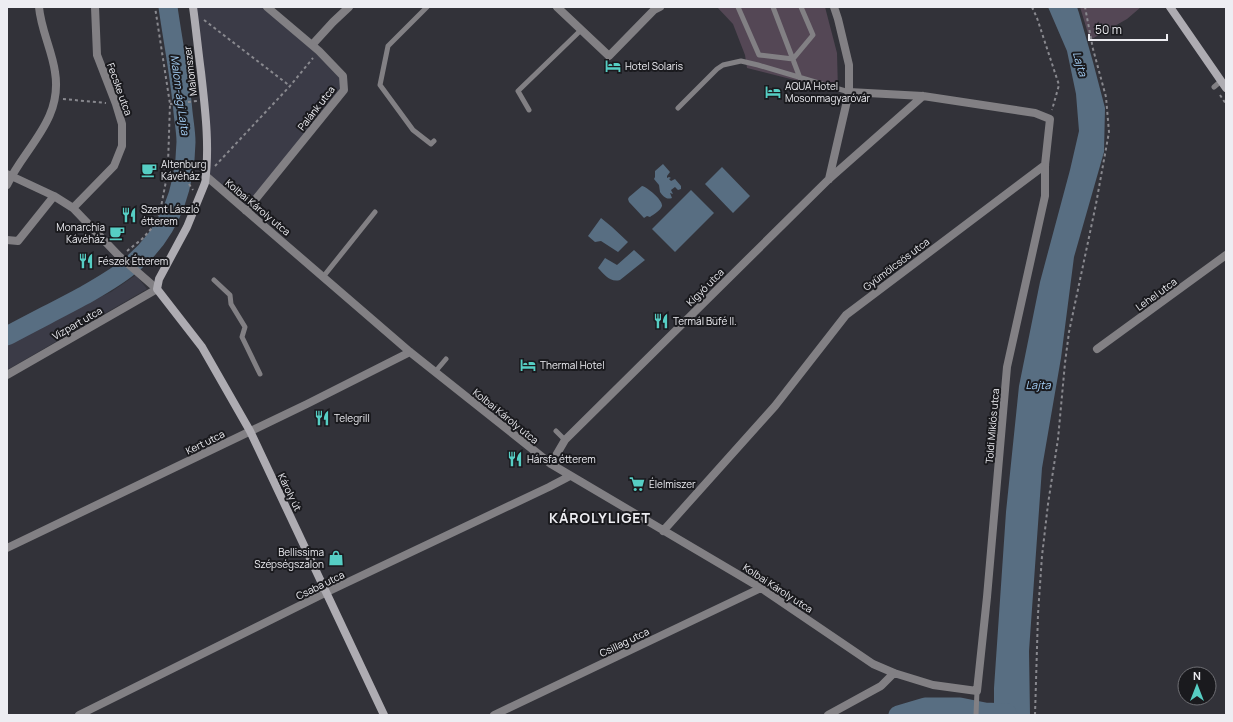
<svg xmlns="http://www.w3.org/2000/svg" width="1233" height="722" font-family="Manrope,sans-serif">
	<style>
		.built { fill: #3b3b47 }
		.green { fill: #544755 }
		.water { fill: #586e82 }
		.lines { fill: none; stroke-linecap: round; stroke-linejoin: round }
		.river { stroke: #586e82; stroke-width: 19 }
		.path { stroke: #89898f; stroke-width: 2; stroke-dasharray: 3 3; stroke-linecap: butt }
		.lane { stroke: #828084; stroke-width: 5 }
		.street { stroke: #828084; stroke-width: 8 }
		.secondary { stroke: #aeacb2; stroke-width: 8 }
		.labels { text-anchor: middle; stroke-width: 4; stroke-linejoin: round; paint-order: stroke }
		.poi-label { font-size: 10px; fill: #ededf2; stroke: #1a1a1e; text-anchor: start }
		.street-label { font-size: 10px; fill: #ededf2; stroke: #1a1a1e }
		.water-label { font-size: 11px; font-style: italic; fill: #a5d0f7; stroke: #1a1a1e }
		.district-label { font-size: 14px; font-weight: bold; letter-spacing: 1px; fill: #ededf2; stroke: #1a1a1e }
	</style>
	<rect width="100%" height="100%" fill="#323239"/>
	<path class="built" d="M193,7H267L343,76L344,90L246,211L206,176L207,151Z
		M136,275L147,289L7,370V343L24,333L111,292Z"/>
	<path class="green" d="M717,7H825L837,53L838,91L747,68L745,55L733,24Z
		M1080,7H1141L1127,19L1090,40Z"/>
	<path class="water" d="M1048,7H1077L1079,13L1093,62L1105,108L1104,152L1074,257L1061,358L1042,468L1029,651L1030,715H987L981,714L980,706L994,707V688L1006,512L1019,386L1040,282L1070,170L1079,131L1076,94L1067,51Z
		M663,164L670,172L667,176V178L669,177L671,178L669,179L671,181L675,179L681,186V189L678,190L675,187L671,190L673,194L670,193L672,198C666,200 663,196 660,192L659,185L654,179L655,177V171Z
		M722,167L750,196L733,213L705,184Z
		M642,186C647,187 663,200 662,206C661,210 653,215 650,217L647,216L644,218L629,202L628,199L629,197Z
		M691,190L714,213L675,252L652,229Z
		M601,218L612,227L628,242L618,252L601,241L595,242L588,236Z
		M634,250L645,260L620,280C610,283 604,274 598,268L605,258L617,265Z"/>
	<g class="lines">
		<path class="river" d="M7,336C33,322 59,309 85,295C99,287 113,279 126,269C167,238 185,193 186,142C186,132 184,122 183,112C180,77 173,42 168,7
			M898,715L925,707H960L985,712L1007,713"/>
		<path class="path" d="M1032,7L1037,18L1059,85L1052,110
			M204,20L290,86
			M1220,95L1226,104
			M63,99L106,103
			M170,104L197,101
			M215,166L290,86L313,58
			M189,184L193,190
			M127,251L142,239L152,228L160,212L166,181L168,164L170,104L155,7
			M1035,715L1038,614L1042,556L1048,504L1058,439L1065,363L1069,332L1096,204L1109,132L1106,97L1093,49L1085,7"/>
		<path class="lane" d="M427,7L388,46L380,85L413,130L431,144L434,141
			M738,7L759,55L793,59L813,35L801,7
			M773,7L800,78
			M1214,87L1221,81
			M678,108L717,69L723,65L741,61L758,65L849,92
			M529,110L518,91L581,30
			M323,277L375,212
			M214,280L230,295L231,304L245,327L242,337L260,374
			M435,372L446,359
			M556,431L565,440
			M976,715L977,691"/>
		<path class="street" d="M557,7L609,56L654,10L660,7
			M312,45L333,22L349,7
			M7,174L54,196L73,208L119,256L157,289L7,375
			M206,176L410,352L551,464L761,588L873,664L894,673L933,685L977,691L987,597L1007,367L1045,196V165L1050,119L1035,113L923,96L849,92
			M829,179L849,92V65L838,19L834,7
			M7,185C25,147 63,120 55,72C52,50 41,30 39,7
			M73,208L114,166L122,146V124L116,104L97,55L95,7
			M246,211L344,90L343,76L319,51L267,7
			M7,240L18,241L54,196
			M1097,349L1226,255
			M551,464L565,440L829,179L923,96
			M663,531L775,406L846,315L1045,165
			M7,548L307,404L410,352
			M79,715L327,592L549,487L570,476
			M494,715L761,588
			M828,715L881,686L894,673"/>
		<path class="secondary" d="M193,7C196,28 198,50 201,72C205,108 210,146 205,183L187,227L159,279L157,289L202,347L250,431L384,715
			M1170,7L1226,88"/>
	</g>
	<defs>
		<symbol id="hotel-bare" viewBox="-9 -9 18 18"><path d="M-6-4.5h1.5V1H6V5H4.5V3h-9V5H-6ZM-4 0a1.8 1.8 0 1 1 3.6 0ZM.5 0V-2.5h3Q6-2.5 6 0Z" fill="#56cec4" stroke="#1a1a1e" stroke-width="2.5" paint-order="stroke"/></symbol>
		<symbol id="cafe-bare" viewBox="-9 -9 18 18"><path d="M-5.5-4.5H6V0H3Q3 3.5 0 3.5H-2.5Q-5.5 3.5-5.5 0ZM3-3.2v2h1.7v-2ZM-6 4.5H4V6H-6Z" fill="#56cec4" stroke="#1a1a1e" stroke-width="2.5" paint-order="stroke"/></symbol>
		<symbol id="restaurant-bare" viewBox="-9 -9 18 18"><path d="M-5-6h1v4h1v-4h1v4h1v-4h1v5L-1.5 .5V6h-2V.5L-5-1ZM5-6V6H3V1.5H1.5Q1.5-4 5-6Z" fill="#56cec4" stroke="#1a1a1e" stroke-width="2.5" paint-order="stroke"/></symbol>
		<symbol id="supermarket-bare" viewBox="-9 -9 18 18"><path d="M-6-5.5h2.5l.6 2H6L4.5 2H-2.5L-4.4-4H-6ZM-1.5 3.2a1.3 1.3 0 1 0 .1 0ZM3 3.2a1.3 1.3 0 1 0 .1 0Z" fill="#56cec4" stroke="#1a1a1e" stroke-width="2.5" paint-order="stroke"/></symbol>
		<symbol id="shop-bare" viewBox="-9 -9 18 18"><path d="M-5-2.5h2.3a2.7 3.5 0 0 1 5.4 0H5L5.5 6h-11ZM-1.5-2.5h3a1.5 2.3 0 0 0-3 0Z" fill="#56cec4" stroke="#1a1a1e" stroke-width="2.5" paint-order="stroke"/></symbol>
	</defs>
	<g fill-rule="evenodd">
		<use href="#hotel-bare" x="602" y="55" width="22" height="22"/>
		<use href="#hotel-bare" x="762" y="81" width="22" height="22"/>
		<use href="#cafe-bare" x="138" y="159" width="22" height="22"/>
		<use href="#restaurant-bare" x="118" y="204" width="22" height="22"/>
		<use href="#cafe-bare" x="106" y="222" width="22" height="22"/>
		<use href="#restaurant-bare" x="75" y="250" width="22" height="22"/>
		<use href="#restaurant-bare" x="650" y="310" width="22" height="22"/>
		<use href="#hotel-bare" x="517" y="354" width="22" height="22"/>
		<use href="#restaurant-bare" x="311" y="407" width="22" height="22"/>
		<use href="#restaurant-bare" x="504" y="448" width="22" height="22"/>
		<use href="#supermarket-bare" x="626" y="473" width="22" height="22"/>
		<use href="#shop-bare" x="325" y="547" width="22" height="22"/>
	</g>
	<g class="labels">
		<g class="poi-label">
			<text x="625" y="70">Hotel Solaris</text>
			<text x="785" y="90">AQUA Hotel<tspan x="785" dy="12">Mosonmagyaróvár</tspan></text>
			<text x="161" y="168">Altenburg<tspan x="161" dy="12">Kávéház</tspan></text>
			<text x="141" y="213">Szent László<tspan x="141" dy="12">étterem</tspan></text>
			<text x="105" y="231" text-anchor="end">Monarchia<tspan x="105" dy="12">Kávéház</tspan></text>
			<text x="98" y="265">Fészek Étterem</text>
			<text x="673" y="325">Termál Büfé II.</text>
			<text x="540" y="369">Thermal Hotel</text>
			<text x="334" y="422">Telegrill</text>
			<text x="527" y="463">Hársfa étterem</text>
			<text x="649" y="488">Élelmiszer</text>
			<text x="324" y="556" text-anchor="end">Bellissima<tspan x="324" dy="12">Szépségszalon</tspan></text>
		</g>
		<g class="street-label">
			<text transform="translate(190 71) rotate(-97)" y="4">Malomszer</text>
			<text transform="translate(120 89) rotate(70)" y="4">Fecske utca</text>
			<text transform="translate(316 108) rotate(-52)" y="4">Palánk utca</text>
			<text transform="translate(258 207) rotate(40)" y="4">Kolbai Károly utca</text>
			<text transform="translate(896 264) rotate(-37)" y="4">Gyümölcsös utca</text>
			<text transform="translate(705 287) rotate(-45)" y="4">Kígyó utca</text>
			<text transform="translate(1156 294) rotate(-36)" y="4">Lehel utca</text>
			<text transform="translate(77 323) rotate(-30)" y="4">Vízpart utca</text>
			<text transform="translate(506 416) rotate(39)" y="4">Kolbai Károly utca</text>
			<text transform="translate(992 426) rotate(-85)" y="4">Toldi Miklós utca</text>
			<text transform="translate(205 442) rotate(-26)" y="4">Kert utca</text>
			<text transform="translate(290 492) rotate(64)" y="4">Károly út</text>
			<text transform="translate(320 585) rotate(-26)" y="4">Csaba utca</text>
			<text transform="translate(778 588) rotate(33)" y="4">Kolbai Károly utca</text>
			<text transform="translate(624 642) rotate(-26)" y="4">Csillag utca</text>
		</g>
		<g class="water-label">
			<text transform="translate(1080 64) rotate(74)" y="4">Lajta</text>
			<text transform="translate(180 95) rotate(82)" y="4">Malom-ági Lajta</text>
			<text x="1038" y="389">Lajta</text>
		</g>
		<g class="district-label">
			<text x="600" y="523">KÁROLYLIGET</text>
		</g>
	</g>
	<rect width="1233" height="722" fill="none" stroke="#ededf2" stroke-width="16"/>
	<g transform="translate(1197 686)"><circle r="19" fill="#1a1a1e" stroke="#6e6e73"/>
	<path d="M0-3L7 15L0 10L-7 15Z" fill="#56cec4"/>
	<text y="-6" font-size="11" font-weight="bold" text-anchor="middle" fill="#ededf2">N</text>
	</g>
	<path d="M1089 34v6h78v-6" fill="none" stroke="#ededf2" stroke-width="2"/>
	<text x="1095" y="34" font-size="12" fill="#ededf2" stroke="#1a1a1e" stroke-width="3" paint-order="stroke">50 m</text>
</svg>
